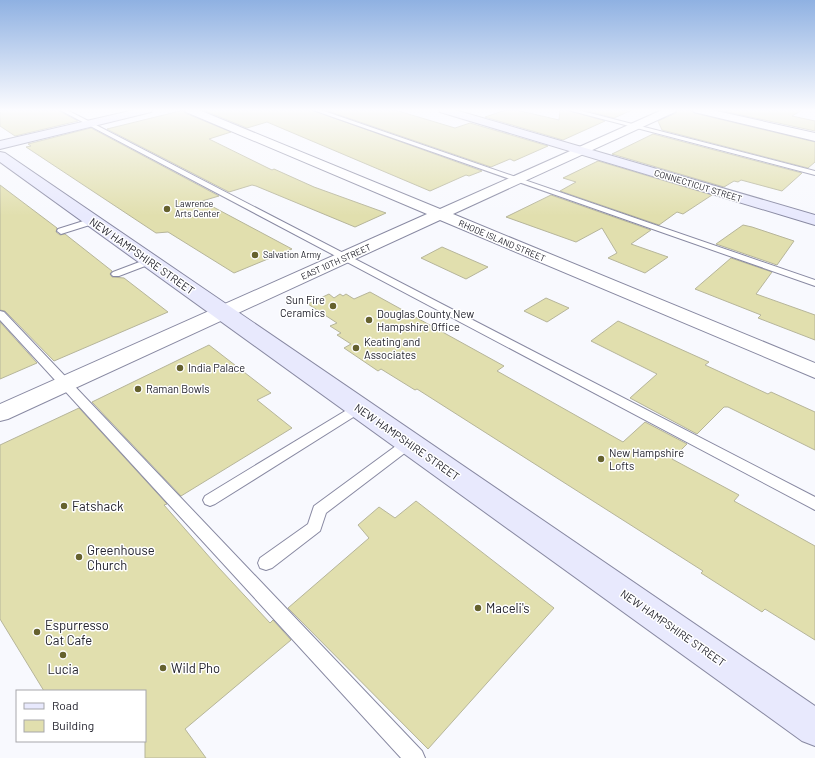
<svg xmlns="http://www.w3.org/2000/svg" width="815" height="758" font-family="Barlow,sans-serif">
	<style>
		.building { fill: #e1dfae; stroke: #b6b59a }
		.lines { fill: none; stroke-linecap: round; stroke-linejoin: round }
		.lane-casing { stroke: #8889a2; stroke-width: 2 }
		.street-casing { stroke: #8889a2; stroke-width: 2 }
		.secondary-casing { stroke: #8889a2; stroke-width: 2 }
		.lane { fill: #fff; fill-rule: evenodd }
		.street { fill: #fff; fill-rule: evenodd }
		.secondary { fill: #e8e9fd; fill-rule: evenodd }
		.poi-dot { fill: #65612e; stroke: #fff; stroke-width: 1.5 }
		.labels { text-anchor: middle; stroke-width: 3; stroke-linejoin: round; paint-order: stroke }
		.far-street-label { font-size: 9px; fill: #23232d; stroke: #fff }
		.far-poi-label { font-size: 9px; fill: #23232d; stroke: #fff; text-anchor: start }
		.street-label { font-size: 11px; fill: #23232d; stroke: #fff }
		.poi-label { font-size: 11px; fill: #23232d; stroke: #fff; text-anchor: start }
		.near-poi-label { font-size: 13px; fill: #23232d; stroke: #fff; text-anchor: start }
	</style>
	<rect width="100%" height="100%" fill="#f8f9fe"/>
	<path class="building" d="M0,110H57L78,121L15,136L0,126Z
		M184,110L185,113L231,132L209,139L272,170L274,169L314,187L386,213L355,227L256,186L252,185L229,192L107,129Z
		M203,110H312L482,171L469,176L466,175L430,191L267,122L247,128Z
		M325,110H395L455,128L470,123L548,146L514,161L510,159L491,167Z
		M506,110H516L559,120L560,110H567L605,121L563,140L485,117Z
		M584,110H632L614,118Z
		M677,110H692L694,113L815,142V162L808,168L662,130L658,121L676,113Z
		M718,110H802L792,116L815,121V131Z
		M91,128L219,196L202,201L292,249L234,273L168,232L156,233L26,147L31,146L28,144Z
		M653,134L802,173L782,191L741,180L738,182L734,181L724,187L612,154Z
		M598,161L712,195L683,214L677,212L659,225L560,191L576,182L563,178Z
		M0,185L57,228L56,232L60,235L65,234L112,271L110,274L112,277L124,278L168,312L54,361L5,311L0,310Z
		M551,195L651,230L631,244L668,257L645,273L608,258L617,253L602,228L576,242L506,217Z
		M743,225L752,227L794,241L777,265L716,244Z
		M442,247L488,267L466,279L421,258Z
		M731,258L772,272L756,294L815,315V340L758,318L761,315L695,289Z
		M370,292L504,366L497,371L623,442L645,422L687,444L672,459L739,495L734,501L815,546V640L765,609L762,612L701,573L703,571L417,389L415,390L381,369L378,371L344,348L351,344L337,335L341,333L330,326L337,323L308,304L329,294L334,298L340,294L343,296L346,294L354,299Z
		M546,298L569,308L547,322L524,311Z
		M618,321L709,362L705,365L768,394L771,392L815,412V450L728,407H724L697,434L630,398L657,374L591,341Z
		M0,322L37,363L0,379Z
		M209,345L271,393L257,400L292,428L181,496L92,402Z
		M79,408L167,504L164,505L219,568L270,623L273,620L291,640L185,729L206,758H145V691H44L0,619V445Z
		M416,501L554,608L428,749L288,608L369,538L358,525L379,507L395,518Z"/>
	<g class="lines">
		<defs>
			<path id="lane" d="M60,110H67L815,497V510Z
				M313,110H321L815,280V286Z
				M568,110H578L815,171V175Z
				M93,218L97,221L96,223L61,234L57,231L58,229Z
				M150,258L153,259L155,261L153,263L119,276H113L111,274L113,272Z
				M0,311L4,312L422,751L425,758H401L0,320Z
				M359,404L363,405L365,408L363,411L215,504L210,506L205,504L203,500L205,496L355,405Z
				M409,438L414,440L416,443L414,446L326,513L320,531L272,568L266,570L260,568L258,563L260,558L308,524L314,506L404,440Z"/>
			<path id="street" d="M185,110H199L440,209L662,110H676L675,112L453,214L815,363V378L440,220L8,419L0,421V404L427,214L186,112Z
				M693,110H712L815,133V141L694,112Z"/>
			<path id="secondary" d="M134,110H152L151,112L0,149V141Z
				M439,110H455L815,215V225L440,112Z
				M0,152L5,153L815,706V746L802,741L0,162Z"/>
		</defs>
		<use href="#lane" class="lane-casing"/>
		<use href="#street" class="street-casing"/>
		<use href="#secondary" class="secondary-casing"/>
		<use href="#lane" class="lane"/>
		<use href="#street" class="street"/>
		<use href="#secondary" class="secondary"/>
	</g>
	<linearGradient id="sky" x2="0" y2="1"><stop stop-color="#8fb1e2"/><stop offset="0.51" stop-color="#fcfcff"/><stop offset="1" stop-color="#fcfcff" stop-opacity="0"/></linearGradient>
	<rect width="815" height="216" fill="url(#sky)"/>
	<g class="poi-dot">
		<circle cx="167" cy="209" r="4"/>
		<circle cx="255" cy="255" r="4"/>
		<circle cx="333" cy="306" r="4"/>
		<circle cx="369" cy="320" r="4"/>
		<circle cx="356" cy="348" r="4"/>
		<circle cx="180" cy="368" r="4"/>
		<circle cx="138" cy="389" r="4"/>
		<circle cx="601" cy="459" r="4"/>
		<circle cx="64" cy="506" r="4"/>
		<circle cx="79" cy="557" r="4"/>
		<circle cx="478" cy="608" r="4"/>
		<circle cx="37" cy="632" r="4"/>
		<circle cx="63" cy="655" r="4"/>
		<circle cx="163" cy="668" r="4"/>
	</g>
	<g class="labels">
		<g class="far-street-label">
			<text transform="translate(698 186) rotate(17)" y="3">CONNECTICUT STREET</text>
			<text transform="translate(502 241) rotate(23)" y="3">RHODE ISLAND STREET</text>
			<text transform="translate(336 262) rotate(-24)" y="3">EAST 10TH STREET</text>
		</g>
		<g class="far-poi-label">
			<text x="175" y="207">Lawrence<tspan x="175" dy="10">Arts Center</tspan></text>
			<text x="263" y="258">Salvation Army</text>
		</g>
		<g class="street-label">
			<text transform="translate(142 256) rotate(35)" y="4">NEW HAMPSHIRE STREET</text>
			<text transform="translate(407 442) rotate(35)" y="4">NEW HAMPSHIRE STREET</text>
			<text transform="translate(673 628) rotate(35)" y="4">NEW HAMPSHIRE STREET</text>
		</g>
		<g class="poi-label">
			<text x="325" y="304" text-anchor="end">Sun Fire<tspan x="325" dy="13">Ceramics</tspan></text>
			<text x="377" y="318">Douglas County New<tspan x="377" dy="13">Hampshire Office</tspan></text>
			<text x="364" y="346">Keating and<tspan x="364" dy="13">Associates</tspan></text>
			<text x="188" y="372">India Palace</text>
			<text x="146" y="393">Raman Bowls</text>
			<text x="609" y="457">New Hampshire<tspan x="609" dy="13">Lofts</tspan></text>
		</g>
		<g class="near-poi-label">
			<text x="72" y="511">Fatshack</text>
			<text x="87" y="555">Greenhouse<tspan x="87" dy="15">Church</tspan></text>
			<text x="486" y="613">Maceli's</text>
			<text x="45" y="630">Espurresso<tspan x="45" dy="15">Cat Cafe</tspan></text>
			<text x="171" y="673">Wild Pho</text>
			<text x="63" y="674" text-anchor="middle">Lucia</text>
		</g>
	</g>
	<rect x="16" y="690" width="130" height="52" fill="#ffffff" stroke="#a7a7ab"/>
	<rect x="24" y="703" width="20" height="6" fill="#e8e9fd" stroke="#a7a7ab"/>
	<text x="52" y="710" font-size="12" fill="#23232d">Road</text>
	<rect x="24" y="720" width="20" height="12" fill="#e1dfae" stroke="#a7a7ab"/>
	<text x="52" y="730" font-size="12" fill="#23232d">Building</text>
</svg>
